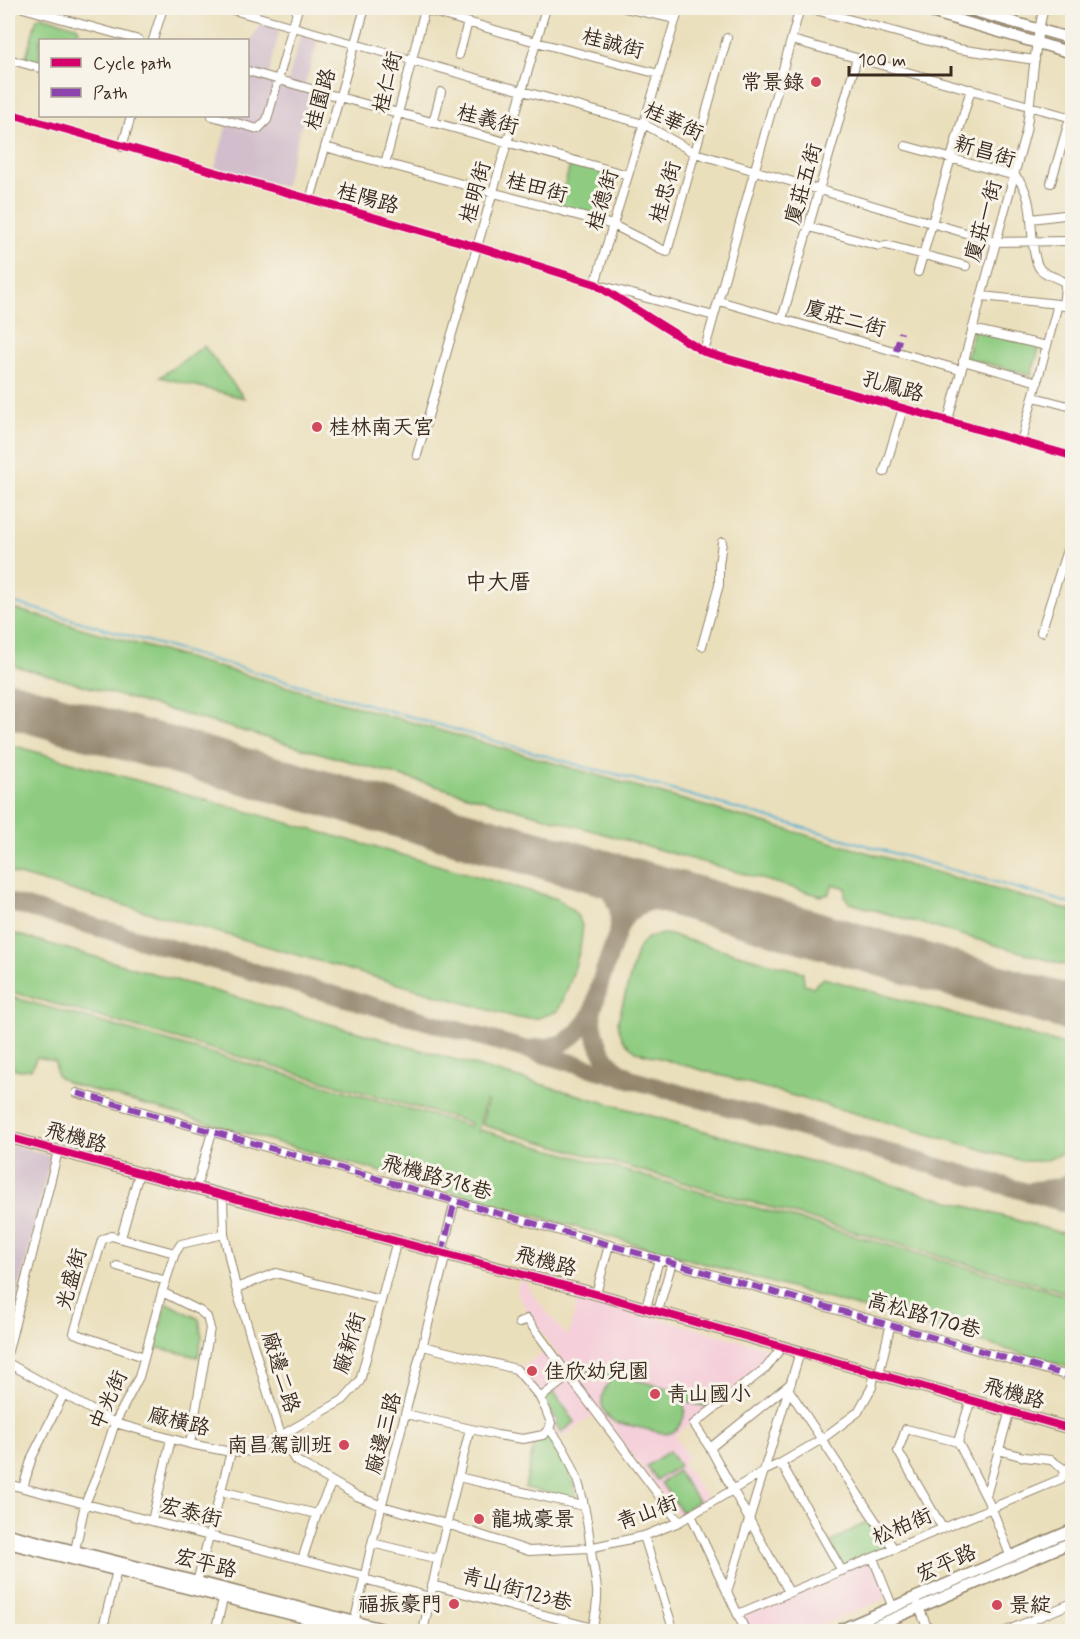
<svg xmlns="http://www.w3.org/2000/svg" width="1080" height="1639" font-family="Mynerve,'LXGW WenKai TC',sans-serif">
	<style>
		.built { fill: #f5cfda }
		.industrial { fill: #d1bdcb }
		.green { fill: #8fcc81; stroke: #657b50; stroke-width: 1.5 }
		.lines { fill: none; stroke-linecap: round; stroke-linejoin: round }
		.stream { stroke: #52aed0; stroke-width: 2 }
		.taxiway { stroke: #92846c; stroke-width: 18 }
		.runway { stroke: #92846c; stroke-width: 46 }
		.minor-casing { stroke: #92846c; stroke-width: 10 }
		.tertiary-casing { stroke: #92846c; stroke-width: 13 }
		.minor { stroke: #fff; stroke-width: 8 }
		.tertiary { stroke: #fff; stroke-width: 10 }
		.quiet { stroke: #8e44ad; stroke-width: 6; stroke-dasharray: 12 6; stroke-linecap: butt }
		.cycleway-casing { stroke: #f7f3e8; stroke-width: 11 }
		.cycleway { stroke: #d6006c; stroke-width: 8 }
		.poi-dot { fill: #d1495b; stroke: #f7f3e8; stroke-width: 2 }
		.labels { text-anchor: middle; stroke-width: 6; stroke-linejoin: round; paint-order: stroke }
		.street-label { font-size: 21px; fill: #3b2a1e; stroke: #f7f3e8 }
		.poi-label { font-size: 21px; fill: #3b2a1e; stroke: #f7f3e8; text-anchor: start }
		.neighbourhood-label { font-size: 22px; fill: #3b2a1e; stroke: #f7f3e8 }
	</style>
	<rect width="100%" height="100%" fill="#f7f3e8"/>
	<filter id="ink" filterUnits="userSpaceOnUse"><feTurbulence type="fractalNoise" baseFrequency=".0167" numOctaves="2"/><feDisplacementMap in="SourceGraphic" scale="12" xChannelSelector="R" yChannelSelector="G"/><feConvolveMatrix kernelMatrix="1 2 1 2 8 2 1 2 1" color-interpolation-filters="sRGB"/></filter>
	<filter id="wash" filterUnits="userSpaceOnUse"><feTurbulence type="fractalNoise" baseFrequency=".008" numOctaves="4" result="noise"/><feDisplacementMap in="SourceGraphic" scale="24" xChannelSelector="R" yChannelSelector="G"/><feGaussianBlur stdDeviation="1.35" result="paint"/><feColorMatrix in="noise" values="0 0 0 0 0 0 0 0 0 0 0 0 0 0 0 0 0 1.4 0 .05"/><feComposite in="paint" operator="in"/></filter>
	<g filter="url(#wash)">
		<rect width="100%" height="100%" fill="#eadfbb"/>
		<path class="built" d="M521,1280L528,1282V1286L533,1295L568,1337L579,1296L774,1350L757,1369L675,1436L688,1458L682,1463L708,1499L679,1516L592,1405L526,1309L516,1291Z
			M549,1349L595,1414L561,1438L553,1426V1422L518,1370Z
			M873,1558L889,1597L808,1631H746L738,1614Z"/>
		<path class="industrial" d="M261,22L280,28L267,83L286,87L301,35L318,40L303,91L310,93L284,187L215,168L229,116H248V46Z
			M8,1143L51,1156L8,1336Z"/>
		<path class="green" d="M41,16L76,26L79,29L76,40H40V64L27,61L26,57L37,18Z
			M571,162L612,174L617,182L609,214L607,218L603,220L558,209Z
			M974,329L1040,346L1031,375L966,358Z
			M204,346L244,398L160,377Z
			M8,607L1072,911V967L850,903L845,897L846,888L833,884L829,894L821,896L8,664Z
			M8,744L558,899C567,906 577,912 581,923C587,940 566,995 558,1011L538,1018H517L8,872Z
			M8,932L1072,1236V1294L482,1125L487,1102L485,1101L478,1131L480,1132L481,1130L1072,1297V1368L68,1083C51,1072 58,1077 55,1061L37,1057L31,1069L19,1070L8,1066V996L469,1126L471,1123L8,991Z
			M666,934L803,972L804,984L814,987L818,982L824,978L1065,1045L1072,1052V1137L1065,1152L1045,1161H1023L638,1052C624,1043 620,1039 618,1021L637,951C645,937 650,935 666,934Z
			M167,1303L199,1319L202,1336L198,1357L154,1347Z
			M589,1368L710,1399L708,1407L683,1401C688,1415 681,1430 667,1434L615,1422C599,1413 598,1395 610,1381L587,1375Z
			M554,1392L575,1422L562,1432L556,1425L557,1421L544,1399Z
			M548,1436L564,1459L571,1474L577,1499L525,1488L534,1442Z
			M669,1451L679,1466L657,1480L647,1466Z
			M677,1471L698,1501L682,1512L661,1483Z
			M869,1520L887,1550L844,1568L831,1542Z"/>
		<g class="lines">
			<path class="stream" d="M8,601L592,769L612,773L1072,904"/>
			<path class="taxiway" d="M8,902L1072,1205
				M619,928C628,904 659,897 682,895
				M592,1014C595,1040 601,1062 626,1075
				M534,1048L548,1047L563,1043L577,1033L592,1014L601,980L619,928L618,907L608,887L595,871
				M1034,1190L1060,1187L1072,1180"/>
			<path class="runway" d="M8,704L682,895L1072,1009"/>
		</g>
	</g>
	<g filter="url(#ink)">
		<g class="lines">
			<defs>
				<path id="minor" d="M23,8L139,40
					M226,8L522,91L644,124L695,153L996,242L1072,241
					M419,8L536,42L659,74
					M625,8L676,19
					M679,8L595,284L714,316
					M808,8L958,49L1035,60
					M153,40L163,8
					M792,40L1072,118
					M459,55L468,22
					M8,59L40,68
					M248,71L339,97L628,175
					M8,113L478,247L595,284L704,352L1072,456
					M212,116L258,129L267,120L298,8
					M433,123L441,92
					M906,146L1015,176C1034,192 1030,228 1034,251C1035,257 1036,264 1040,269C1045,275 1057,277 1064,282L1065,287L1063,306
					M122,147L131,116
					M325,147L613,225L667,252L727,38
					M385,164L425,9
					M1051,183L1070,118
					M310,200L365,8
					M1031,219L1072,214
					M809,227L879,246
					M886,245L966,266
					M918,272L971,89
					M982,296L1058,304L1072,308
					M719,301L960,370
					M782,319L857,58
					M972,329L1047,346
					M704,352L800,8
					M963,361L1038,382
					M1034,397L1072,407
					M948,420L1026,131C1033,90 1033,48 1044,8
					M1021,442L1058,304
					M417,455L546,8
					M884,472L903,408
					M1041,632L1072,534
					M702,646L719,585V565L722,542
					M77,1093L1072,1377
					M196,1188L212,1132
					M223,1196L224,1234L236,1288L281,1436L295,1460L357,1496L382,1506L450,1525L529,1551L589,1548L644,1536L679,1522L764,1471L781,1463L822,1439L858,1412L872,1387L875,1372
					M121,1238L139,1173
					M442,1253L455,1201
					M117,1266L166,1281
					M236,1288L276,1273L381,1300
					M162,1292L200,1311L207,1317L210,1328L190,1444
					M596,1294L609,1245
					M646,1308L659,1259
					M658,1311L672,1262
					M519,1323L527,1319L569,1376L540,1398
					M423,1346L516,1369L539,1396L546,1410L551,1423L549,1429C580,1463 587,1514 592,1558C594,1569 596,1580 597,1590C598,1604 595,1618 592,1632
					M8,1351L58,1151
					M144,1357L74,1333L102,1240L111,1236L175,1253L181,1244L224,1234
					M8,1363L115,1423L190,1444L231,1452L254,1451L343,1400L360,1381L397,1240
					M879,1374L889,1331
					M569,1376L679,1522
					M789,1390L894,1549
					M406,1414L497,1435L523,1439L543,1435L549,1429
					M958,1442L971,1399
					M710,1448L694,1424L766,1368L782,1347
					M998,1450L1024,1457L1051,1460L1067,1471
					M781,1463L842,1571
					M458,1477L583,1506
					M8,1484L365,1576
					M23,1488L32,1457L64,1394
					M221,1491L317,1514
					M986,1496L1010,1410
					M691,1515L746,1632
					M152,1521L171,1439
					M943,1529L898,1451L906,1429L958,1442L992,1509L1010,1555
					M644,1536L674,1632
					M372,1543L438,1559
					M74,1555L85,1504L100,1468L115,1423L139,1377L162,1292L175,1253
					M873,1558L893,1608
					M302,1560L317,1514L332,1482
					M364,1579L430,1597
					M197,1582L231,1452
					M432,1585L593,1628
					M727,1592L800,1352
					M789,1592L710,1448L791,1383
					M918,1605L929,1632
					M738,1614L1061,1479L1072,1463
					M354,1624L372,1543L446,1254
					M8,1631L11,1632
					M102,1632L118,1566
					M215,1632L224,1595
					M423,1632L438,1559L470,1429
					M1004,1632L1072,1603"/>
				<path id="tertiary" d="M917,8L1072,53
					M964,8L1072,39
					M8,1137L139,1173L596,1294L1072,1429
					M8,1534L395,1632
					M8,1543L361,1632
					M835,1632L1072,1530
					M862,1632L1072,1542"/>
			</defs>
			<use href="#minor" class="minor-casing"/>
			<use href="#tertiary" class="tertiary-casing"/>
			<use href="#minor" class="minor"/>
			<use href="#tertiary" class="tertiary"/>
			<path class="quiet" d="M896,351L901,332
				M77,1093L1072,1377
				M442,1253L455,1201"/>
			<defs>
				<path id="cycleway" d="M8,113L478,247L595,284L704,352L1072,456
					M8,1137L139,1173L596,1294L1072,1429"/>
			</defs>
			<use href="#cycleway" class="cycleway-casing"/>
			<use href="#cycleway" class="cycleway"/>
		</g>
	</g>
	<g class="poi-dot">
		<circle cx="816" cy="82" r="6"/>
		<circle cx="317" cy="427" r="6"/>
		<circle cx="532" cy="1371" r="6"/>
		<circle cx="655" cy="1394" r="6"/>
		<circle cx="344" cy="1445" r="6"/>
		<circle cx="479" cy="1519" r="6"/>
		<circle cx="454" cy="1604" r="6"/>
		<circle cx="997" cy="1605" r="6"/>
	</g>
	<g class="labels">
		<g class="street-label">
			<text transform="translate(613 43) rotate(15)" y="7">桂誠街</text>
			<text transform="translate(387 82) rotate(-76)" y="7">桂仁街</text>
			<text transform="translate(320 99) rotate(-74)" y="7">桂園路</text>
			<text transform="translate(488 119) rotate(15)" y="7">桂義街</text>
			<text transform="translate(674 121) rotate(25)" y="7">桂華街</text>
			<text transform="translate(985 151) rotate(17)" y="7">新昌街</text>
			<text transform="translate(803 184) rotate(-74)" y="7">廈莊五街</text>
			<text transform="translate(537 187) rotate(15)" y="7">桂田街</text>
			<text transform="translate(475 192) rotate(-74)" y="7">桂明街</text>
			<text transform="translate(665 192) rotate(-74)" y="7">桂忠街</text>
			<text transform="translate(368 198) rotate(16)" y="7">桂陽路</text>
			<text transform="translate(602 200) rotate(-73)" y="7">桂德街</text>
			<text transform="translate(983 221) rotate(-74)" y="7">廈莊一街</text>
			<text transform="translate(845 318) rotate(16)" y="7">廈莊二街</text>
			<text transform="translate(893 386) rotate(16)" y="7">孔鳳路</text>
			<text transform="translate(76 1137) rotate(16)" y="7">飛機路</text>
			<text transform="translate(437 1177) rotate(16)" y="7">飛機路318巷</text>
			<text transform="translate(546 1261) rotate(15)" y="7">飛機路</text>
			<text transform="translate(71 1279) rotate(-74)" y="7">光盛街</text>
			<text transform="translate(924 1315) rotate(16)" y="7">高松路170巷</text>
			<text transform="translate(349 1343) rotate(-73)" y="7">廠新街</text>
			<text transform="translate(281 1372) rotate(73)" y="7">廠邊二路</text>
			<text transform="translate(1014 1393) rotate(16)" y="7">飛機路</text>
			<text transform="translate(108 1400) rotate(-66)" y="7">中光街</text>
			<text transform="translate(179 1421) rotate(14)" y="7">廠橫路</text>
			<text transform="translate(383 1433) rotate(-75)" y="7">廠邊三路</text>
			<text transform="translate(191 1512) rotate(14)" y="7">宏泰街</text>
			<text transform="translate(647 1512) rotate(-20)" y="7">青山街</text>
			<text transform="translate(902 1526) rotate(-23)" y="7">松柏街</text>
			<text transform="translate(206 1563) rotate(14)" y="7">宏平路</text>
			<text transform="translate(946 1563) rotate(-24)" y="7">宏平路</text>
			<text transform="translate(517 1589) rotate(15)" y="7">青山街123巷</text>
		</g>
		<g class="poi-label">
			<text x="804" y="89" text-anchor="end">常景錄</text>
			<text x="329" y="434">桂林南天宮</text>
			<text x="544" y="1378">佳欣幼兒園</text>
			<text x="667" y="1401">青山國小</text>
			<text x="332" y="1452" text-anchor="end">南昌駕訓班</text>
			<text x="491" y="1526">龍城豪景</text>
			<text x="442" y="1611" text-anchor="end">福振豪門</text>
			<text x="1009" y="1612">景綻</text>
		</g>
		<g class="neighbourhood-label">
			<text x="498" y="589">中大厝</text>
		</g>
	</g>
	<rect width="1080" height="1639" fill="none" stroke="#f7f3e8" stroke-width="30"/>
	<rect x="39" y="39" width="210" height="78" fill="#f7f3e8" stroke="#aca397" stroke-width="1.5"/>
	<rect x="51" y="58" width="30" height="9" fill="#d6006c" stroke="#aca397" stroke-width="1.5"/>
	<text x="93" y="69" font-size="18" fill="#3b2a1e">Cycle path</text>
	<rect x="51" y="88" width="30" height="9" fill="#8e44ad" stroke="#aca397" stroke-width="1.5"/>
	<text x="93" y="99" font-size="18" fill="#3b2a1e">Path</text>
	<path d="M849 66v9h102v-9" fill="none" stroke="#3b2a1e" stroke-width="3"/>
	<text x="858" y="66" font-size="18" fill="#3b2a1e" stroke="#f7f3e8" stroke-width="4.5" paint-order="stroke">100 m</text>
</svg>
